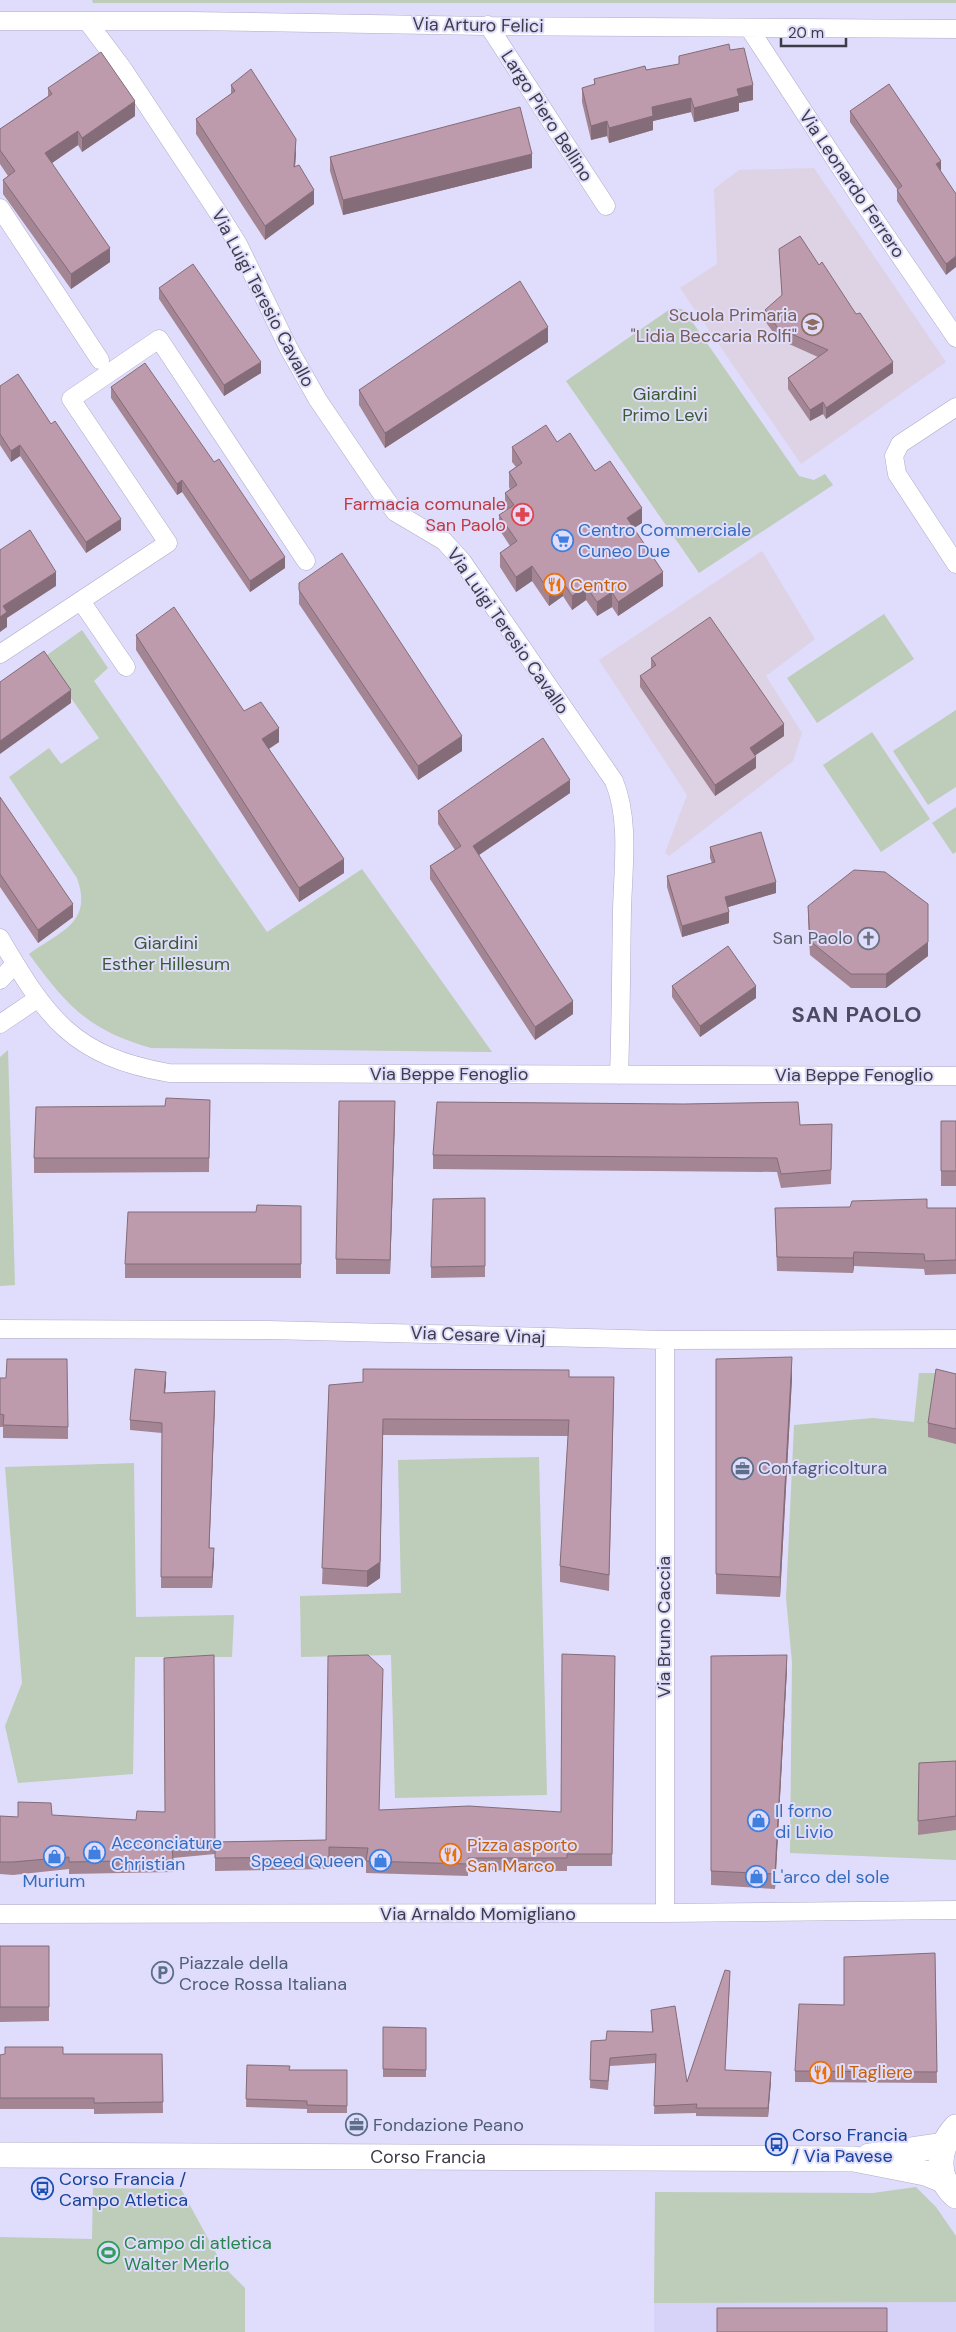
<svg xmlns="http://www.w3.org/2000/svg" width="956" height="2332" font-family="'DM Sans',sans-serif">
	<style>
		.built { fill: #d7d2f8 }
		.education { fill: #ded2e5 }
		.green { fill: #bdcdb9 }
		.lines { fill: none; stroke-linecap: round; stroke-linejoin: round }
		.street-casing { stroke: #afabc8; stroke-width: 19 }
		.secondary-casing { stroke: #afabc8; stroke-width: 26 }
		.street { stroke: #fff; stroke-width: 18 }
		.secondary { stroke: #fff; stroke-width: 25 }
		.wall { fill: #a38594 }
		.shaded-wall { fill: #846c78 }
		.building { fill: #bd9bac; stroke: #846c78 }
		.labels { text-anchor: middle; stroke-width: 4; stroke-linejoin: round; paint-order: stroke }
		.street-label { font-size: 18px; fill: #3d3b47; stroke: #e0dcfb }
		.education-label { font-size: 18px; fill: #785e54; stroke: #e0dcfb; text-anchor: end }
		.park-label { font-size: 18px; fill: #395b31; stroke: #e0dcfb }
		.health-label { font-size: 18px; fill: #be3a42; stroke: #e0dcfb; text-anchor: end }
		.shop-label { font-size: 18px; fill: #366cbe; stroke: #e0dcfb; text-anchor: start }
		.food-label { font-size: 18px; fill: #c56008; stroke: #e0dcfb; text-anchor: start }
		.worship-label { font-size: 18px; fill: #5b616d; stroke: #e0dcfb; text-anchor: end }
		.service-label { font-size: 18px; fill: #4e5e75; stroke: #e0dcfb; text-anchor: start }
		.transit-label { font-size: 18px; fill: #164399; stroke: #e0dcfb; text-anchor: start }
		.leisure-label { font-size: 18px; fill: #27864d; stroke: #e0dcfb; text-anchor: start }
		.district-label { font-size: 22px; font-weight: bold; letter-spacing: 1px; fill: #4e4a63; stroke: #e0dcfb }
	</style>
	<rect width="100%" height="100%" fill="#e0dcfb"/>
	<path class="built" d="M956,2302V2332H654V2303Z"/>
	<path class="education" d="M814,168L946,362L801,464L680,288L717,264L714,189L739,170Z
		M762,551L815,639L766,676L802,733L793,761L669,856L665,853L687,795L599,660Z"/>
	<path class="green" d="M92,0H956V3H93Z
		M673,307L684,310L799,476L814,480L825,474L833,485L699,573L566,381Z
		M884,614L914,659L817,723L787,678Z
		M82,630L108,668L94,681L267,932L362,869L492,1052L151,1048C88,1030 66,1005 29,954C61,931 93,923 77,878L9,777L49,748L61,764L99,738L43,658Z
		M956,710V787L928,805L893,751Z
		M872,732L930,819L881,852L823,765Z
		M956,807V852L953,854L932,823Z
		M8,1050L15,1285L0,1286V1057Z
		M919,1373H956V1860L790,1853L792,1662L786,1598L794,1425L873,1418L914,1422Z
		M539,1457L547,1795L395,1798L391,1655L301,1657L300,1596L401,1593L398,1460Z
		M134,1463L136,1617L234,1615L232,1657H135L133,1774L18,1783L5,1726L22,1683L5,1467Z
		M916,2187L936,2207L956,2236V2302L654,2303L655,2192L873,2193Z
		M93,2188L181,2189L223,2266L245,2288V2332H0V2237L92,2239Z"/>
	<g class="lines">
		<defs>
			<path id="street" d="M0,21H189L487,26L956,29
				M87,21L123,69L223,220L238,244L289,349L318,400L375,484L395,512L444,541L462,561L614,781C630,820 623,868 622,910C621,965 621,1020 619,1075
				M488,25L606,206
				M749,28L861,199L956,338
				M0,208L100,360
				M956,407L900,444L894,456L897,474L956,564
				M81,601L126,667
				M0,654L168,543L71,399L159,339L306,561
				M0,938C47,1018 72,1056 169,1073L956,1076
				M0,980L15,964
				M0,1024L37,999
				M0,1329L268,1330L665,1340L956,1339
				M665,1913V1340
				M0,1914L665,1913L956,1910"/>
			<g id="secondary">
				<path d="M956,2127C938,2146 934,2177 956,2196"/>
				<path id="s1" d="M0,2155L854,2159L925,2173L945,2181"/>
				<path d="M869,2156L944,2145"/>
			</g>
		</defs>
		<use href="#street" class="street-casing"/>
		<use href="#secondary" class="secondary-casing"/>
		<use href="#street" class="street"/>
		<use href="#secondary" class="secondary"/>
	</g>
	<path class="wall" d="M730,50L753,100L739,103V111L694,122L691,112L653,121V130L609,143L607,136L591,140L582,102V88L594,85V79L679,64Z
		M231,85L296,153L295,166L314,204L265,240L196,134V119L231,94Z
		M48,88L135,116L82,152L78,145L51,163L110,262L71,289L3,194V180L8,176L0,164V129L48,96Z
		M850,111L941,172L956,194L946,275L897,201V189L850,122Z
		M330,157L532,168L343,215L330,171Z
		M779,249L893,373L826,419L823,414L810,421L788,389V378L818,357L778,339L765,321V310L782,296Z
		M159,288L261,373L224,396L159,299Z
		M548,342L385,448L359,405V390Z
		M0,386L121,530L86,553L20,456L11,462L0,445Z
		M111,387L214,462L285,568L250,592L182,492L177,495L111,398Z
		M557,442L595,471L642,523L634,528L663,586L618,616L612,607L597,616L586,600L572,610L563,596L549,606L532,581L516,592L500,567V553L510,546L499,529V515L507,510L505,507V493L510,489L509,487V472L516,467L512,462V447Z
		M299,583L462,751L418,780L299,604Z
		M136,635L244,711L279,742L269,749L344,873L299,902L136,650Z
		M651,658L784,736L755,755L756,768L715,796L640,687V676L651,668Z
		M570,793L479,855L573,1014L535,1040L430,879V866L455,850L438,824V811Z
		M0,797L73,917L38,943L0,887Z
		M710,847L776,893L728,907L729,923L682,937L667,887V876L712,863L710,858Z
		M808,906L928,956L886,988H851L810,955L808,920Z
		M672,986L756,998L700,1037L672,997Z
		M210,1100L209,1172L34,1173V1158L165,1106Z
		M395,1115L390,1274H336V1259Z
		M941,1121H956V1186H941Z
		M832,1124L831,1184L781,1188L777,1172L433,1169V1155L800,1125Z
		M485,1198V1277L431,1278V1267Z
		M301,1206V1278H125V1264Z
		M775,1208H956V1274L925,1275L924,1269L854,1266L853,1273L777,1271Z
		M716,1359L792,1378L780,1597L716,1594Z
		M956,1374V1444L928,1437V1423Z
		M569,1377L614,1394L609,1591L560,1582V1566L568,1436L383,1435L380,1578L367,1587L322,1584L329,1385Z
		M0,1378H6L68,1427V1439L3,1438V1427H0Z
		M166,1382L165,1393L215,1402L209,1548L214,1559L212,1588H161L162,1433L130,1430V1420Z
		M615,1656L612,1866H567V1871L468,1870V1876L366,1873V1860L329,1859V1869L215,1871V1854L173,1858V1872L69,1874V1869L13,1875L0,1874V1816L18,1817V1802L52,1815L215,1842L326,1840L383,1681L379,1810L561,1812Z
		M711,1656L787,1669L775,1889L711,1885Z
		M956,1761V1830L918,1835L919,1763Z
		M0,1946H49V2021L0,2022Z
		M935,1953L937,2083L795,2082V2071L844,2005Z
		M730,1980L725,2070L771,2081L768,2117L696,2116V2113L654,2114L656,2063L610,2066L608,2090L590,2088L591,2041L606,2040L652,2032L651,2010L687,2082Z
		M383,2027L426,2028V2077H383Z
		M162,2054L163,2113L94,2114V2109H0V2055Z
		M247,2065L289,2070H347V2113H307V2109L246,2107Z"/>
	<path class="shaded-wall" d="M753,85V100L739,103V111L694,122V108L737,89Z
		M691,98V112L653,121V130L609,143V128L652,107Z
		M135,101V116L82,152V138Z
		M607,121V136L591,140V126Z
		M78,131V145L45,168V153Z
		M296,139V153L294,181V167Z
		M532,154V168L343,215V200Z
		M941,161V172L936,164Z
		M314,190V204L265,240V226Z
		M110,248V262L71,289V274Z
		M956,256V267L946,275V264Z
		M548,327V342L385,448V433Z
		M261,362V373L224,396V385Z
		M893,362V373L826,419V408Z
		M823,402V414L810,421V410Z
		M20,445V456L11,462V451Z
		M182,480V492L177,495V484Z
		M642,508V523L627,532V518Z
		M121,519V530L86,553V542Z
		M285,557V568L250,592V581Z
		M532,566V581L516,592V577Z
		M56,572V586L7,618V627L0,632V617L3,606Z
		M663,572V586L618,616V602Z
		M563,582V596L549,606V591Z
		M586,586V600L572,610V596Z
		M612,592V607L597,616V602Z
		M71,690V703L0,754V741Z
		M784,724V736L750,759V748Z
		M279,728V742L262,753V739Z
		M462,736V751L418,780V766Z
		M756,757V768L715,796V785Z
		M570,780V793L473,859V846Z
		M344,859V873L299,902V888Z
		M776,882V893L725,908V897Z
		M73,904V917L38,943V930Z
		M729,912V923L682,937V926Z
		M928,942V956L886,988V974Z
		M756,986V998L700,1037V1026Z
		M573,1001V1014L535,1040V1027Z
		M395,1101V1115L390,1274V1260Z
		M854,1252V1266L853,1273V1258Z
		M792,1357V1378L780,1597V1577Z
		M166,1372V1382L164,1403V1393Z
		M215,1391V1402L209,1558V1548Z
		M383,1419L380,1578L367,1587V1571Z
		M214,1548V1559L212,1588V1577Z
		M787,1655V1669L775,1889V1874Z
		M771,2072V2081L768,2117V2108Z"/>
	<path class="building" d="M729,44L730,50L744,48L753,85L737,89L739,96L694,108L691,98L652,107L653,116L609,128L607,121L591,126L582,88L595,84L594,79L645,66L646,70L679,64V56Z
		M101,52L135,101L82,138L78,131L45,153L110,248L71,274L3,180L15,171L0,150V129L52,94L48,88Z
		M251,69L296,139L294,167L299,165L314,190L265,226L196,119L235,91L231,85Z
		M889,84L941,161L936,164L956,194V256L946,264L897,190L902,186L850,111Z
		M520,107L532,154L343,200L330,157Z
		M800,236L819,265L822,262L856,314L860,313L893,362L826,408L823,402L810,410L788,378L828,350L778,328L765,310L782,295L779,249Z
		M193,264L261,362L224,385L159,288Z
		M520,281L548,327L385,433L359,390Z
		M145,363L214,462L219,459L285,557L250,581L182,480L177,484L111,387Z
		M18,374L51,424L55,421L121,519L86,542L20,445L11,451L0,434V386Z
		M546,425L557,442L570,433L595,471L610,461L642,508L627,518L663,572L618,602L612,592L597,602L586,586L572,596L563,582L549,591L532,566L516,577L500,553L517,541L499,515L514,505L505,493L517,485L509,472L522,463L512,447Z
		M30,530L56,572L3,606L7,612L0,617V550Z
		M342,553L462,736L418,766L299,590V583Z
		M174,607L244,711L261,702L279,728L262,739L344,859L299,888L136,635Z
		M710,617L784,724L750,748L756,757L715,785L640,676L656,665L651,658Z
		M44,651L71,690L0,741V682Z
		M543,738L570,780L473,846L573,1001L535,1027L430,866L461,846L438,811Z
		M0,797L73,904L38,930L0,874Z
		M761,832L776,882L725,897L729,912L682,926L667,876L715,862L710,847Z
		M854,870L885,872L928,904V942L886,974H851L810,941L808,906Z
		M728,946L756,986L700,1026L672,986Z
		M166,1098L210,1100L209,1158H34L36,1107L165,1106Z
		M339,1101H395L390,1260L336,1259Z
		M437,1102L684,1104L798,1102L800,1125L832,1124L831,1170L781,1174L777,1158L433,1155Z
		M941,1121H956V1171H941Z
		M485,1198V1266L431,1267L433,1199Z
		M927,1199V1208H956V1260L925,1261L924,1254L854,1252L853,1258L777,1257L775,1208L850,1207L852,1201Z
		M257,1205L301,1206V1264H125L128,1212H256Z
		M792,1357L780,1577L716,1574V1359Z
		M7,1359H67L68,1427L3,1425L4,1415L0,1414V1378H6Z
		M135,1369L166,1372L164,1393L215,1391L209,1548H214L212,1577H161L162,1423L130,1420Z
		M363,1369L569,1370V1377H614L609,1575L560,1566L569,1420L383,1419L380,1562L367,1571L322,1568L329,1385L363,1382Z
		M936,1369L956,1374V1429L928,1423Z
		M562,1654L615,1656L612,1854H567V1858H468V1864L366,1861L368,1848L329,1847V1857L215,1858V1842L326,1840L328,1656L368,1655L383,1669L379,1810L469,1806L561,1812Z
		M214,1655L215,1842L172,1846L173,1860L69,1862V1857L13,1862H0V1816L18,1817V1802L51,1803L52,1815L136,1820L137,1811L165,1812L164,1658Z
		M787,1655L775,1874L711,1871V1656Z
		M956,1761V1816L918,1821L919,1763Z
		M0,1946H49V2007H0Z
		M935,1953L937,2072L795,2071L799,2004L844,2005V1957Z
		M725,1970L730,1971L725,2070L771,2072L768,2108H696L697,2104L654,2106L656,2054L610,2058L608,2081L590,2080L591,2041L606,2040L607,2031L653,2032L651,2010L675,2006L687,2082Z
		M383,2027L426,2028V2070L383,2069Z
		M5,2047H63V2054H162L163,2102L94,2103V2098H0V2055L5,2054Z
		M247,2065L290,2066L289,2070H347V2106L307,2105V2101L246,2099Z
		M717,2308H887V2332H717Z"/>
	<defs>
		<symbol id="school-ring" viewBox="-11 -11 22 22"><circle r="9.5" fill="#e0dcfb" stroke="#8d6e63" stroke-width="1.5"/><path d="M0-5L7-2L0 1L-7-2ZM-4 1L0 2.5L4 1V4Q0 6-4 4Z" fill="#8d6e63"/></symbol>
		<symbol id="pharmacy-ring" viewBox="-11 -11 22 22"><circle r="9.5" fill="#e0dcfb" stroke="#e0444e" stroke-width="1.5"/><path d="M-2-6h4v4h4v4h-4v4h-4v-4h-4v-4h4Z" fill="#e0444e"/></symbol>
		<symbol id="supermarket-ring" viewBox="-11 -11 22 22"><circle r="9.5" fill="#e0dcfb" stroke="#3f7fe0" stroke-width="1.5"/><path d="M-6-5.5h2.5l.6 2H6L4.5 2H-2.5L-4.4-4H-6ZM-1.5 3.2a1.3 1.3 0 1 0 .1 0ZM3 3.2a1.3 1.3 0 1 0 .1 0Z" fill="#3f7fe0"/></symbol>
		<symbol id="restaurant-ring" viewBox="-11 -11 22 22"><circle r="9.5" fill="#e0dcfb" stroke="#e8710a" stroke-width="1.5"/><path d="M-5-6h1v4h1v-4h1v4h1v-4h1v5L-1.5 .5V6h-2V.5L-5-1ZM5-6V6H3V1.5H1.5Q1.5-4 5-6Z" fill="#e8710a"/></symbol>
		<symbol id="church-ring" viewBox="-11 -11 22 22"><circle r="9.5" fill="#e0dcfb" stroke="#6b7280" stroke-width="1.5"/><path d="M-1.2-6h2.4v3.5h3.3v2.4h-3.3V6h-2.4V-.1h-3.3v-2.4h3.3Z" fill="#6b7280"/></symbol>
		<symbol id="office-ring" viewBox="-11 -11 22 22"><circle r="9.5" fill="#e0dcfb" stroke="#5c6f8a" stroke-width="1.5"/><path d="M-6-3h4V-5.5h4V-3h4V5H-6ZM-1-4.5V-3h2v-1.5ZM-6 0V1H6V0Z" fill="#5c6f8a"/></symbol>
		<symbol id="shop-ring" viewBox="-11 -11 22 22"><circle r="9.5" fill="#e0dcfb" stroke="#3f7fe0" stroke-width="1.5"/><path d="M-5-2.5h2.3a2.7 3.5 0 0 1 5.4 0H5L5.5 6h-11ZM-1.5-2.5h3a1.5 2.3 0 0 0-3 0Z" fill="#3f7fe0"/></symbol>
		<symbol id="parking-ring" viewBox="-11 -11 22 22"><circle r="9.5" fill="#e0dcfb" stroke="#5c6f8a" stroke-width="1.5"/><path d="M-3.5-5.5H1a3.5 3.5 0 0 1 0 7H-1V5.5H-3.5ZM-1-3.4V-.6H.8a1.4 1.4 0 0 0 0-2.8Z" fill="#5c6f8a"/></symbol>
		<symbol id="bus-ring" viewBox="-11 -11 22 22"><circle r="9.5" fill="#e0dcfb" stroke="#1a4fb4" stroke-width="1.5"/><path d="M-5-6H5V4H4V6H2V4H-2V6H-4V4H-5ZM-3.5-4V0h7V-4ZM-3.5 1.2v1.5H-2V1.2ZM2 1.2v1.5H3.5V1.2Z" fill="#1a4fb4"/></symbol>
		<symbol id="stadium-ring" viewBox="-11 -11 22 22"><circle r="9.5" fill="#e0dcfb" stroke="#2e9e5b" stroke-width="1.5"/><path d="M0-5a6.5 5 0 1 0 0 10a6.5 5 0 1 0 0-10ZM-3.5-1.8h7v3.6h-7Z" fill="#2e9e5b"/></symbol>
	</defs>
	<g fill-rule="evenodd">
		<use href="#school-ring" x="800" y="312" width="25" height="25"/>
		<use href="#pharmacy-ring" x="510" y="502" width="25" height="25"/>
		<use href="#supermarket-ring" x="550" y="528" width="25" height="25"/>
		<use href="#restaurant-ring" x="542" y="572" width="25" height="25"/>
		<use href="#church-ring" x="856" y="926" width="25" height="25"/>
		<use href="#office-ring" x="730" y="1456" width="25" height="25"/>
		<use href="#shop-ring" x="746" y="1808" width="25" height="25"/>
		<use href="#shop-ring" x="82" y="1840" width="25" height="25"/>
		<use href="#restaurant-ring" x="438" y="1842" width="25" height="25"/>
		<use href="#shop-ring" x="42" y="1844" width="25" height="25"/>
		<use href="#shop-ring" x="368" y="1848" width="25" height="25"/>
		<use href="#shop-ring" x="744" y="1864" width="25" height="25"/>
		<use href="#parking-ring" x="150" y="1960" width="25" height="25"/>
		<use href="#restaurant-ring" x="808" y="2060" width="25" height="25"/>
		<use href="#office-ring" x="344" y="2112" width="25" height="25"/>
		<use href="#bus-ring" x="764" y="2132" width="25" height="25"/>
		<use href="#bus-ring" x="30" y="2176" width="25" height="25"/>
		<use href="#stadium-ring" x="96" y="2240" width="25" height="25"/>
	</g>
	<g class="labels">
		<g class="street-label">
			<text transform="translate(478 25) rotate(1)" y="6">Via Arturo Felici</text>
			<text transform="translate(547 116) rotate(57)" y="6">Largo Piero Bellino</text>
			<text transform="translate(852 184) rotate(56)" y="6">Via Leonardo Ferrero</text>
			<text transform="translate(263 298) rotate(62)" y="6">Via Luigi Teresio Cavallo</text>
			<text transform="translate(508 631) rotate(55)" y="6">Via Luigi Teresio Cavallo</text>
			<text x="449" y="1080">Via Beppe Fenoglio</text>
			<text x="854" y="1081">Via Beppe Fenoglio</text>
			<text transform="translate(478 1335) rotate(2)" y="6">Via Cesare Vinaj</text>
			<text transform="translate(664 1627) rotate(-90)" y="6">Via Bruno Caccia</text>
			<text x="478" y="1920">Via Arnaldo Momigliano</text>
			<text dy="6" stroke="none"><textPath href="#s1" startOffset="428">Corso Francia</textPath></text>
		</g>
		<g class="education-label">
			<text x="797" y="321">Scuola Primaria<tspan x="797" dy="21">"Lidia Beccaria Rolfi"</tspan></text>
		</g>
		<g class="park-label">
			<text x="665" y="400">Giardini<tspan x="665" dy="21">Primo Levi</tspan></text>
			<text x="166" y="949">Giardini<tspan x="166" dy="21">Esther Hillesum</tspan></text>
		</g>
		<g class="health-label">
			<text x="506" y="510">Farmacia comunale<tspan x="506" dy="21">San Paolo</tspan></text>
		</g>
		<g class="shop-label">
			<text x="578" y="536">Centro Commerciale<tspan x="578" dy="21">Cuneo Due</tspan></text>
			<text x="775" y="1817">Il forno<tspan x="775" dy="21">di Livio</tspan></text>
			<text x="111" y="1849">Acconciature<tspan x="111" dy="21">Christian</tspan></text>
			<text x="364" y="1867" text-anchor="end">Speed Queen</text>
			<text x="772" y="1883">L'arco del sole</text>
			<text x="54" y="1887" text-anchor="middle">Murium</text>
		</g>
		<g class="food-label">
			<text x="570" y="591">Centro</text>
			<text x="467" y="1851">Pizza asporto<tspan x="467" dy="21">San Marco</tspan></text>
			<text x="836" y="2078">Il Tagliere</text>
		</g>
		<g class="worship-label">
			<text x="853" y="944">San Paolo</text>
		</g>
		<g class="service-label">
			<text x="758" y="1474">Confagricoltura</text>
			<text x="179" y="1969">Piazzale della<tspan x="179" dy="21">Croce Rossa Italiana</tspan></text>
			<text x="373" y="2131">Fondazione Peano</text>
		</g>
		<g class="transit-label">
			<text x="792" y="2141">Corso Francia<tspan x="792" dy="21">/ Via Pavese</tspan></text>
			<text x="59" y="2185">Corso Francia /<tspan x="59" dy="21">Campo Atletica</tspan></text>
		</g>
		<g class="leisure-label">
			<text x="124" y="2249">Campo di atletica<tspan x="124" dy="21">Walter Merlo</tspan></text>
		</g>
		<g class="district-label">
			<text x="857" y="1022">SAN PAOLO</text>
		</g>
	</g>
	<path d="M781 38v8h65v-8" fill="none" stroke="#3d3b47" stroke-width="2.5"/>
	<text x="788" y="38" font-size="15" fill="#3d3b47" stroke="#e0dcfb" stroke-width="4" paint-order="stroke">20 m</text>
</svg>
